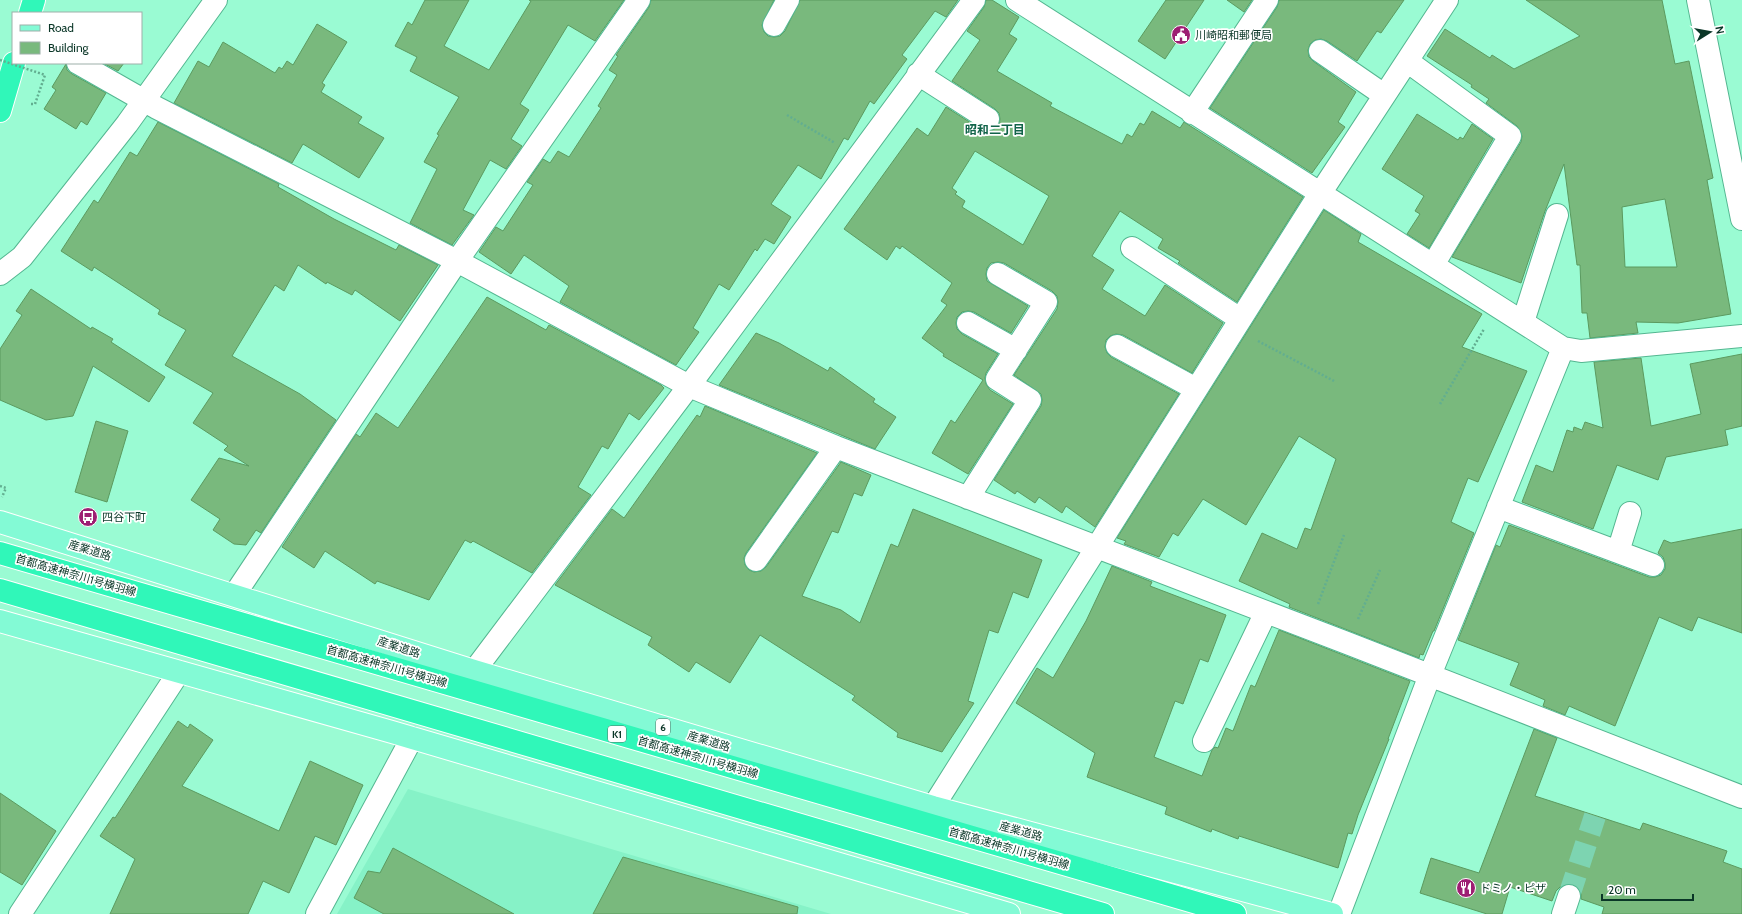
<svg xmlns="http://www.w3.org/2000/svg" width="1742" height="914" font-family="Cabin,'Noto Sans JP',sans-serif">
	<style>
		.built { fill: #86f2c7 }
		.building { fill: #79b97d; stroke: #5b9a5f; fill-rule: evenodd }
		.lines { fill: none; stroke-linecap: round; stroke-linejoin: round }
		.minor-tunnel { stroke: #7dd4b1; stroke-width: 22; stroke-dasharray: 22 11; stroke-linecap: butt }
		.minor-casing { stroke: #54b791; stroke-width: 24 }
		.major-casing { stroke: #fff; stroke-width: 24 }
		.highway-casing { stroke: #fff; stroke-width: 24 }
		.path { stroke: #62ae90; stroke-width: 2.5; stroke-dasharray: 2 2; stroke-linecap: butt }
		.minor { stroke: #fff; stroke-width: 22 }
		.major { stroke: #83fad5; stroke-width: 22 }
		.highway { stroke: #30f7b9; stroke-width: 22 }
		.path-bridge { stroke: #62ae90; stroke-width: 2.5; stroke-dasharray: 2 2; stroke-linecap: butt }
		.labels { text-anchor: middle; stroke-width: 3.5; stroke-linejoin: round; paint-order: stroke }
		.shield { fill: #fff; stroke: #547268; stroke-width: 1 }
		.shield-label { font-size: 10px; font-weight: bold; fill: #0a3627 }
		.poi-label { font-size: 11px; fill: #0a3627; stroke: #fff; text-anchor: start }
		.street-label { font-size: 11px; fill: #0a3627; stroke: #fff }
		.neighbourhood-label { font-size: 12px; font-weight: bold; fill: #12644a; stroke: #fff }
	</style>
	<rect width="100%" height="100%" fill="#9afbd3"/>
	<path class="built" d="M408,789L831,914H337Z"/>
	<path class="building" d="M425,0H469L444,46L489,70L531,1L529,0H624L595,41L568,25L520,104L529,110L511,139L522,146L506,169L490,160L463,210L474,215L452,245L410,223L437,169L424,162L439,135L437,134L459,97L410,71L417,57L395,46L408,22L412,25Z
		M651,0H774L762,25L764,32L768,36L774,37L780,36L785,31L800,0H958L946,17L935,11L902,55L907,59L874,104L870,101L848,140L844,138L821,179L798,165L771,204L791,217L774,244L765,239L757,251L755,249L729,290L719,284L693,328L699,332L676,365L560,302L569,286L524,255L511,274L479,252L496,227L503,231L533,185L527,182L543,159L550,163L558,151L569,157L601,108L598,106L617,75L609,70L618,56L616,55L649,7Z
		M986,0H992L1019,17L1009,34L1017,39L997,71L1052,103L1050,106L1122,144L1127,134L1132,137L1140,123L1144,125L1152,111L1180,128L1184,122L1303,197L1237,302L1178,263L1180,261L1158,248L1163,239L1120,211L1092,256L1114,270L1102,289L1145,316L1165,285L1223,323L1192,373L1123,335L1116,334L1110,336L1106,340L1105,347L1107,353L1111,357L1179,394L1095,527L1066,506L1062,513L1039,497L1035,503L1017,491L1015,494L994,480L1041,406L1042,400L1041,394L1014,375L1057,309L1058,302L1057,296L1052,291L1004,263L998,262L991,263L987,268L986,274L987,281L1028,306L1011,333L974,312L968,311L962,312L957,317L956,323L957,329L962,334L998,354L986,373L985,378L986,384L990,390L1013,404L968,474L932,453L951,420L955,423L983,380L943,356L944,354L922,338L947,305L941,301L952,283L902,246L900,249L896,246L887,260L844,229L917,128L928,136L946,107L982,130L987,131L993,130L999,125L1000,119L999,113L995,109L952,81L980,40L967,31L984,7ZM975,151L1049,196L1023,245L962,207L965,201L955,194L957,192L952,188Z
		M1166,0H1204L1165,59L1138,41Z
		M1227,0H1252L1244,12Z
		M1279,0H1404L1381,33L1377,31L1357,61L1327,41L1321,39L1315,40L1310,44L1308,50L1309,57L1313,61L1356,92L1338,122L1345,127L1312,173L1210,108L1277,7Z
		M1526,0H1662L1675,64L1689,61L1713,178L1707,180L1731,314L1678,323L1636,322L1638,333L1590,338L1587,313H1582L1580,265H1577L1564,164L1545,211L1521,283L1452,257L1521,142L1522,136L1517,126L1486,103L1489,99L1471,87L1472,85L1427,56L1445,29L1490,58L1492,55L1514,69L1580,36ZM1665,199L1677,267H1625L1622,207Z
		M317,24L347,42L322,83L325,85L321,92L362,117L358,123L384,138L359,178L303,144L292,163L174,103L198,61L209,67L223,42L275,73L279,67L282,69L287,61L293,65Z
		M103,63H124L118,71Z
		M66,64L67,70L72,74L106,93L87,125L81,121L76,129L44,109L56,90L52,87Z
		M1417,114L1458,140L1460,137L1463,139L1472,124L1493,139L1429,248L1407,234L1420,214L1415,211L1424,196L1382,169Z
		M158,122L279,184L278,187L334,219L396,250L399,245L438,265L400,321L355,290L352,295L327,282L326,284L298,265L284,291L275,285L232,356L300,394L336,420L261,533L256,530L246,545L234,544L213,530L220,519L191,500L219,458L249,466L224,450L228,446L193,423L213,393L165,365L186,330L158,314L160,310L94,267L92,271L61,251L94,200L98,203L130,152L137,156Z
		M1324,210L1361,234L1358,242L1482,314L1462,347L1527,371L1478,482L1468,478L1451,522L1474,533L1434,631H1433L1423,655L1420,654L1419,658L1289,607L1290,604L1239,581L1262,533L1297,549L1305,528L1311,530L1336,459L1299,436L1246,525L1203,499L1178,536L1173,533L1159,557L1124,544L1126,541L1117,538Z
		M31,289L91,329L92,327L113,339L111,342L165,377L149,402L93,366L73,416L46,420L0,400V349L22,315L16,311Z
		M487,297L546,330L549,325L661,385L664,388L639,420L629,413L608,449L602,446L578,487L591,495L532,573L473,541L471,543L465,540L429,600L377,581L375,584L325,551L314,568L282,547L356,434L360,437L376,413L398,428Z
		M756,333L779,343L828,371L830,367L875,399L873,402L896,417L875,449L719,385Z
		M1742,354V426L1725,430L1728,445L1666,457L1658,480L1617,465L1593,529L1522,502L1536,465L1553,472L1567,430L1573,432L1574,427L1582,430L1585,422L1603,428L1594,362L1641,358L1651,426L1701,414L1690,364Z
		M705,406L817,453L746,553L744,558L745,565L749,570L754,572L761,571L766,567L841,462L871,475L862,496L854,493L838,533L832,531L802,596L841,610L860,623L891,544L898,547L913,509L1042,560L1028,598L1013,592L998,633L989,630L968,701L974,703L942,752L897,737L898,733L852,700L855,696L760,635L730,683L696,662L689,672L648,645L652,637L555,585L612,509L624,518L697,415L700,417Z
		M96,421L128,431L107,502L75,492Z
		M1509,525L1649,577H1655L1661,575L1665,569V563L1663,557L1658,553L1664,540L1671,543L1742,529V633L1698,617L1692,631L1659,617L1615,726L1569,706L1565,715L1543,706L1545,700L1510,685L1519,663L1458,640L1496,545L1500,547Z
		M1112,566L1152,582L1150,586L1226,615L1208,662L1200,659L1183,704L1175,701L1154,757L1202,776L1212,750L1215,747L1218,748L1226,728L1233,731L1251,685L1255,687L1279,630L1410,681L1388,739H1389L1358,815L1352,834L1348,833L1338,868L1239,836L1238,839L1212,829L1211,832L1165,814L1167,807L1087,777L1095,753L1016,703L1037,668L1053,678L1086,621Z
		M178,721L188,728L190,724L213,740L182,786L279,831L310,761L363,785L336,845L315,836L289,893L263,881L248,914H110L135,859L100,836L113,817L115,818Z
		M1534,729L1557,738L1535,796L1640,830L1643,823L1727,851L1723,862L1742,869V914H1602L1604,907L1581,899V893L1579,888L1573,884H1566L1561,886L1556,891L1552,901L1510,887L1502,914H1487L1420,893L1431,858L1479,873Z
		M0,793L56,831L22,885L0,872Z
		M393,848L514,914H384L354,898L368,871L380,873Z
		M623,857L798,907L797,914H593Z"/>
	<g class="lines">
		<path class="minor-tunnel" d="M1569,896L1595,816"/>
		<defs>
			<path id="minor" d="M1017,0L1563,348L1581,351L1742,336
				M1698,0L1742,219
				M774,25L788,0
				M1320,51L1384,95
				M1407,61L1510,136L1433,265
				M78,63L157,108L457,261L689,386L836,447L1347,643L1742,797
				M918,74L988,119
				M1192,113L1267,0
				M1132,248L1240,319
				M0,274L22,257L127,124L216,0
				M1523,322L1557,215
				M968,323L1016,350
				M1117,346L1196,389
				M968,498L1030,400L997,379L1046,302L998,274
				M1498,507L1618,552L1630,513
				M1618,552L1653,565
				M756,560L836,447
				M235,594L457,261L639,0
				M474,671L689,386L974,0
				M1204,741L1266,612
				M933,807L1312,206L1447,0
				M20,914L179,672
				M317,914L412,738
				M1339,914L1430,675L1563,348
				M1563,914L1569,896"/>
			<path id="major" d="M0,522L474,671L933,807L1332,914
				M0,621L392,732L1009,914"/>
			<path id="highway" d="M30,13L34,0
				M0,111L14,63
				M0,553L1235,914
				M0,590L1103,914"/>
		</defs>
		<use href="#minor" class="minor-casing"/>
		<use href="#major" class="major-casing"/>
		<use href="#highway" class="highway-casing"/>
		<path class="path" d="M31,104H35L45,75
			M787,115L835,143
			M1258,341L1334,381
			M1440,404L1484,329
			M0,486L6,488L2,497
			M1318,604L1344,535
			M1358,619L1380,570"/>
		<use href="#minor" class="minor"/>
		<use href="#major" class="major"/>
		<use href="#highway" class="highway"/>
		<path class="path-bridge" d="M0,60L45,75"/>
	</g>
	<defs>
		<symbol id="civic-disc" viewBox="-11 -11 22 22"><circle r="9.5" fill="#9d1e72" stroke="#fff"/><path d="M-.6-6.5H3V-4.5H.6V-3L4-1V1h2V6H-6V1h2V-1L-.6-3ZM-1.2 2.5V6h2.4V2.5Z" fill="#fff"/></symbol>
		<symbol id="bus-disc" viewBox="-11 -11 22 22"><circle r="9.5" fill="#9d1e72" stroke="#fff"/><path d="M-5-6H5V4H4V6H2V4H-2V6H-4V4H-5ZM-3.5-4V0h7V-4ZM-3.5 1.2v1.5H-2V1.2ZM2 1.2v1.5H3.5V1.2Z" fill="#fff"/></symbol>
		<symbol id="restaurant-disc" viewBox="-11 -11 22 22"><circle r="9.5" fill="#9d1e72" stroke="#fff"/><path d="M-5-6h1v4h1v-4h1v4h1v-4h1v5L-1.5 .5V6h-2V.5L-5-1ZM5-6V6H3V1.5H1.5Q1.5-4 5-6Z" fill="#fff"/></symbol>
	</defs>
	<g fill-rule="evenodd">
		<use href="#civic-disc" x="1170" y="24" width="22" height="22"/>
		<use href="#bus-disc" x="77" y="506" width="22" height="22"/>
		<use href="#restaurant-disc" x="1455" y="877" width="22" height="22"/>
	</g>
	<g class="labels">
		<g class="shield">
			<rect x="656" y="719" width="14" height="16" rx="3"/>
			<rect x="608" y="726" width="18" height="16" rx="3"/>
		</g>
		<g class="shield-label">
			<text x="663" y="731">6</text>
			<text x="617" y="738">K1</text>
		</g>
		<g class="poi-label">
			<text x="1195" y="39">川崎昭和郵便局</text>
			<text x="102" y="521">四谷下町</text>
			<text x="1480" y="892">ドミノ・ピザ</text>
		</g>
		<g class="street-label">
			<text transform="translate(90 550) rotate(17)" y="4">産業道路</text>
			<text transform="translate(76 575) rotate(16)" y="4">首都高速神奈川1号横羽線</text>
			<text transform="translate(399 647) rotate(18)" y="4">産業道路</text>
			<text transform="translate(387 666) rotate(16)" y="4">首都高速神奈川1号横羽線</text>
			<text transform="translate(709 741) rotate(17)" y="4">産業道路</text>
			<text transform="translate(698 757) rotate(16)" y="4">首都高速神奈川1号横羽線</text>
			<text transform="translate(1021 831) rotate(15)" y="4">産業道路</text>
			<text transform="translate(1009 848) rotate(16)" y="4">首都高速神奈川1号横羽線</text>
		</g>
		<g class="neighbourhood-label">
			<text x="995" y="134">昭和二丁目</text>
		</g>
	</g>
	<rect x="12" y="12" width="130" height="52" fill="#ffffff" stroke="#9dafa9"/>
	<rect x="20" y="25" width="20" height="6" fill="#83fad5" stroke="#9dafa9"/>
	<text x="48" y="32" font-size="12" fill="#0a3627">Road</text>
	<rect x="20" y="42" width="20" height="12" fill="#79b97d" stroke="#9dafa9"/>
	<text x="48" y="52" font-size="12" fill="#0a3627">Building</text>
	<g transform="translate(1710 32) rotate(79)" stroke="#ffffff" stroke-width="3" paint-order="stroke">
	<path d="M0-3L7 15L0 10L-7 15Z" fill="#0a3627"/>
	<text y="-6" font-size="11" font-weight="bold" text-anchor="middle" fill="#0a3627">N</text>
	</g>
	<path d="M1602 894v6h91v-6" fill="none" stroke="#0a3627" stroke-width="2"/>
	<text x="1608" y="894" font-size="12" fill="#0a3627" stroke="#ffffff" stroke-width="3" paint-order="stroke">20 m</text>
</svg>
